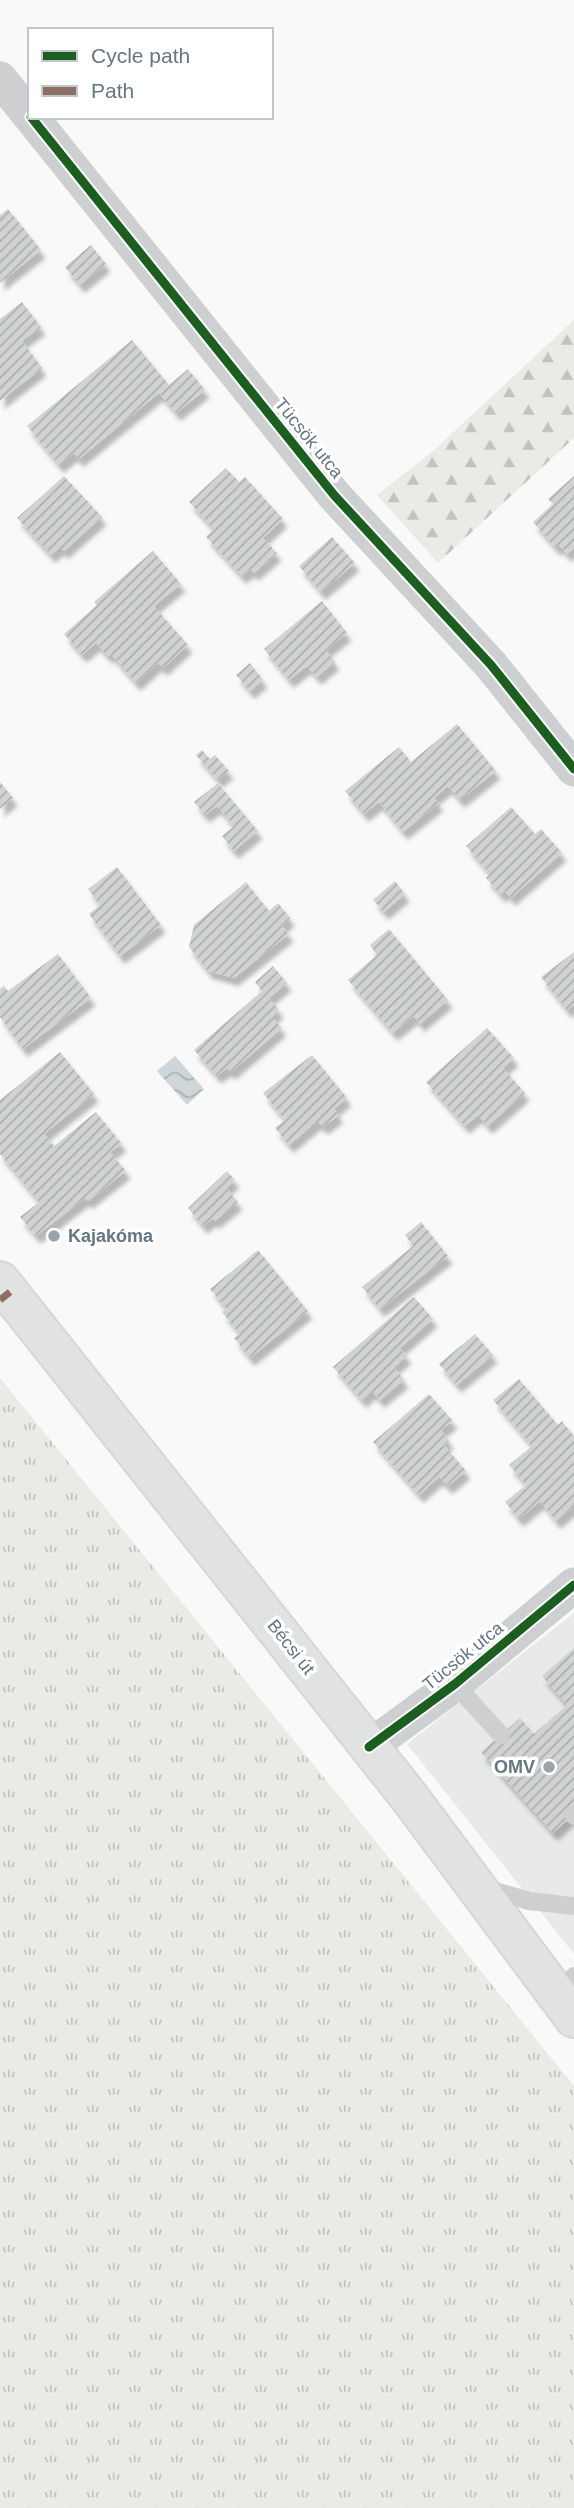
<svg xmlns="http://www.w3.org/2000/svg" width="574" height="2508" font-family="Helvetica,sans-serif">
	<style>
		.built { fill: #e8e9e9 }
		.grass { fill: url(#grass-tufts) }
		.forest { fill: url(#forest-firs) }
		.water { fill: url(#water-waves) }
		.building { fill: url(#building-hatch); filter: url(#shadow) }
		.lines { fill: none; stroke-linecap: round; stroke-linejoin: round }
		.primary-casing { stroke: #d5d6d7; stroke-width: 42 }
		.lane { stroke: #cecfd0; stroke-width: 18 }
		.street { stroke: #cecfd0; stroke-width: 35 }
		.primary { stroke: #e1e2e2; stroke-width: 38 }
		.quiet { stroke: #8d6e63; stroke-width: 7; stroke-dasharray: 14 7; stroke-linecap: butt }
		.cycleway-casing { stroke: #fff; stroke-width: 13 }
		.cycleway { stroke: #1b5e20; stroke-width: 9 }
		.poi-dot { fill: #99a4ac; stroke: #fff; stroke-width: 2.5 }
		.labels { text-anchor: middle; stroke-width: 7; stroke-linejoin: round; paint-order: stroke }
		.street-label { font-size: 18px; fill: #657683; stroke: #fff }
		.poi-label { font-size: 18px; font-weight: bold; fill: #657683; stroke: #fff; text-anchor: start }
	</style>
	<defs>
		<pattern id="grass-tufts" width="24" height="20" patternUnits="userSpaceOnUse" patternTransform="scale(1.75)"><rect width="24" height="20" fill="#e8ebe6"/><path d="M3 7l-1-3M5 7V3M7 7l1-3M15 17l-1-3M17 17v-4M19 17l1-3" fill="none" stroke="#c0c3c0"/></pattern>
		<pattern id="forest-firs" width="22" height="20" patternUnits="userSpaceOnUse" patternTransform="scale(1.75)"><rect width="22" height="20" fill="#e8ebe6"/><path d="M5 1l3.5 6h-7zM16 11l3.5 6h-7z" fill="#c0c3c0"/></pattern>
		<pattern id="water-waves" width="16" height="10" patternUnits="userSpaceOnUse" patternTransform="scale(1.75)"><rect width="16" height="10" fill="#ced6d9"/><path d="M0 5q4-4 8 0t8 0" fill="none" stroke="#abb2b5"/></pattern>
		<pattern id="building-hatch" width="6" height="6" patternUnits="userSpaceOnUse" patternTransform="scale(1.75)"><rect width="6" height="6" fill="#d0d2d3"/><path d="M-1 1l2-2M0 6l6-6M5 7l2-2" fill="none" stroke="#acafb1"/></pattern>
		<filter id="shadow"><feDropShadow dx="4.5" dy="8" stdDeviation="2" flood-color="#0004"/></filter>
	</defs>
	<rect width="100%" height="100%" fill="#f9f9f9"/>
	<path class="built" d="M574,1613V1954L407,1744Z"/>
	<path class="grass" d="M0,1378L574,2086V2508H0Z"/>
	<path class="forest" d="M574,320V438L438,563L377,495L432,452Z"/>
	<path class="water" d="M175,1056L204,1089L187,1105L157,1071Z"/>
	<path class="building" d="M8,209L41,250L0,283V215Z
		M91,245L106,264L80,285L65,267Z
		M22,302L41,327L22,341L42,368L0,401V319Z
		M132,340L169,385L188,369L205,390L176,413L159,393L79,459L74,453L59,465L27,426Z
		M226,468L239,482L245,477L283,519L263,538L277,553L254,573L250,569L242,576L206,537L214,529L189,502Z
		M64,476L102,517L64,551L60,547L51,555L17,518Z
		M574,476V548L567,554L559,545L556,548L533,522L553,504L548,499Z
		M332,537L355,563L321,592L299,566Z
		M153,551L181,584L154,606L188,645L163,668L158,663L136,683L111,654L108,656L96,643L82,655L64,634L97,605L94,602Z
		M322,601L347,633L326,650L335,662L317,677L307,666L289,680L264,649Z
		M250,663L263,680L250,691L236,675Z
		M457,724L496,771L460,800L448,786L434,798L439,803L403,832L379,802L364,814L345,791L399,747L411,762Z
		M202,750L210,759L215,755L229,771L218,780L196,755Z
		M0,782L13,798L0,809Z
		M218,783L258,831L234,851L222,836L234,826L217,806L205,815L194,802Z
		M511,807L535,834L541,829L562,853L511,898L505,891L501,895L486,878L490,874L466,846Z
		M117,867L161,925L120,956L89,914L100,905L88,889Z
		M395,881L405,894L384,912L373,900Z
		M246,882L269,911L278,903L290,918L282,926L289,934L234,978L208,971L189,947L194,925Z
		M389,929L448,1000L420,1024L414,1016L393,1033L348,980L377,955L370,945Z
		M574,952V1005L567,1010L541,977Z
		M58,954L91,998L23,1049L0,1017V989L4,986L8,991Z
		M273,966L287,983L269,998L279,1010L272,1017L282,1028L231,1072L227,1068L217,1076L194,1050L262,991L255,982Z
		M487,1028L514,1058L503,1068L525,1093L488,1126L478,1115L465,1126L426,1082Z
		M60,1052L94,1094L44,1134L54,1146L96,1112L122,1144L110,1152L126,1171L88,1201L85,1198L36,1236L20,1217L39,1202L0,1154V1100Z
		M312,1055L347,1098L334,1109L339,1115L323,1127L318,1121L289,1145L275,1128L285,1120L263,1093Z
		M227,1171L235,1180L226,1188L238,1202L215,1221L213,1218L203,1226L188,1208Z
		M421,1222L448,1256L380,1309L362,1287L413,1246L405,1235Z
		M258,1250L308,1311L250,1358L234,1338L240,1334L222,1312L227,1309L210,1289Z
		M414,1297L433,1319L400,1348L407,1356L394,1367L404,1380L380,1400L372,1391L362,1400L333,1367Z
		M475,1334L493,1355L457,1385L439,1364Z
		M519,1379L558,1425L562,1421L574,1436V1506L556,1521L540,1501L519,1519L505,1502L526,1485L509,1465L532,1446L493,1400Z
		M429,1394L453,1421L441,1430L449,1441L444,1445L466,1471L448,1486L439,1477L419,1495L373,1442Z
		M574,1648V1814L553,1833L481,1752L520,1718L534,1734L567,1705L542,1676Z"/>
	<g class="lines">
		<defs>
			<path id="primary" d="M0,1281L410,1798L574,2018"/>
		</defs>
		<use href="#primary" class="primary-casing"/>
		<path class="lane" d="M455,1684L501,1735
			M573,1815L574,1816
			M482,1887L529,1901L574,1906
			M567,2005L574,1976"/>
		<path class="street" d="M0,79L30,116
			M31,117L334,495L491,665L574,769
			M369,1747L455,1684L574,1585"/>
		<use href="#primary" class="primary"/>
		<path class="quiet" d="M0,1300L10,1292"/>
		<defs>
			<path id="cycleway" d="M31,117L334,495L491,665L574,769
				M369,1747L455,1684L574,1585"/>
		</defs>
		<use href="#cycleway" class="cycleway-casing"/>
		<use href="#cycleway" class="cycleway"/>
	</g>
	<g class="poi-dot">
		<circle cx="54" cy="1236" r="7"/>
		<circle cx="549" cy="1767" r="7"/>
	</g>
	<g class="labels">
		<g class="street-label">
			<text transform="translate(309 438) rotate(51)" y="6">Tücsök utca</text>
			<text transform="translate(291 1647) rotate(52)" y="6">Bécsi út</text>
			<text transform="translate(463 1656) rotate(-39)" y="6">Tücsök utca</text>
		</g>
		<g class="poi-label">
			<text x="68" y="1242">Kajakóma</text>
			<text x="535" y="1773" text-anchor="end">OMV</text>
		</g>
	</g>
	<rect x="28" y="28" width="245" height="91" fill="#ffffff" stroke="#c1c8cd" stroke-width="2"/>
	<rect x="42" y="51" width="35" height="10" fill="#1b5e20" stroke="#c1c8cd" stroke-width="2"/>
	<text x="91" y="63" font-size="21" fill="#657683">Cycle path</text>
	<rect x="42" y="86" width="35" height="10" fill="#8d6e63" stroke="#c1c8cd" stroke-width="2"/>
	<text x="91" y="98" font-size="21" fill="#657683">Path</text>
</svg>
